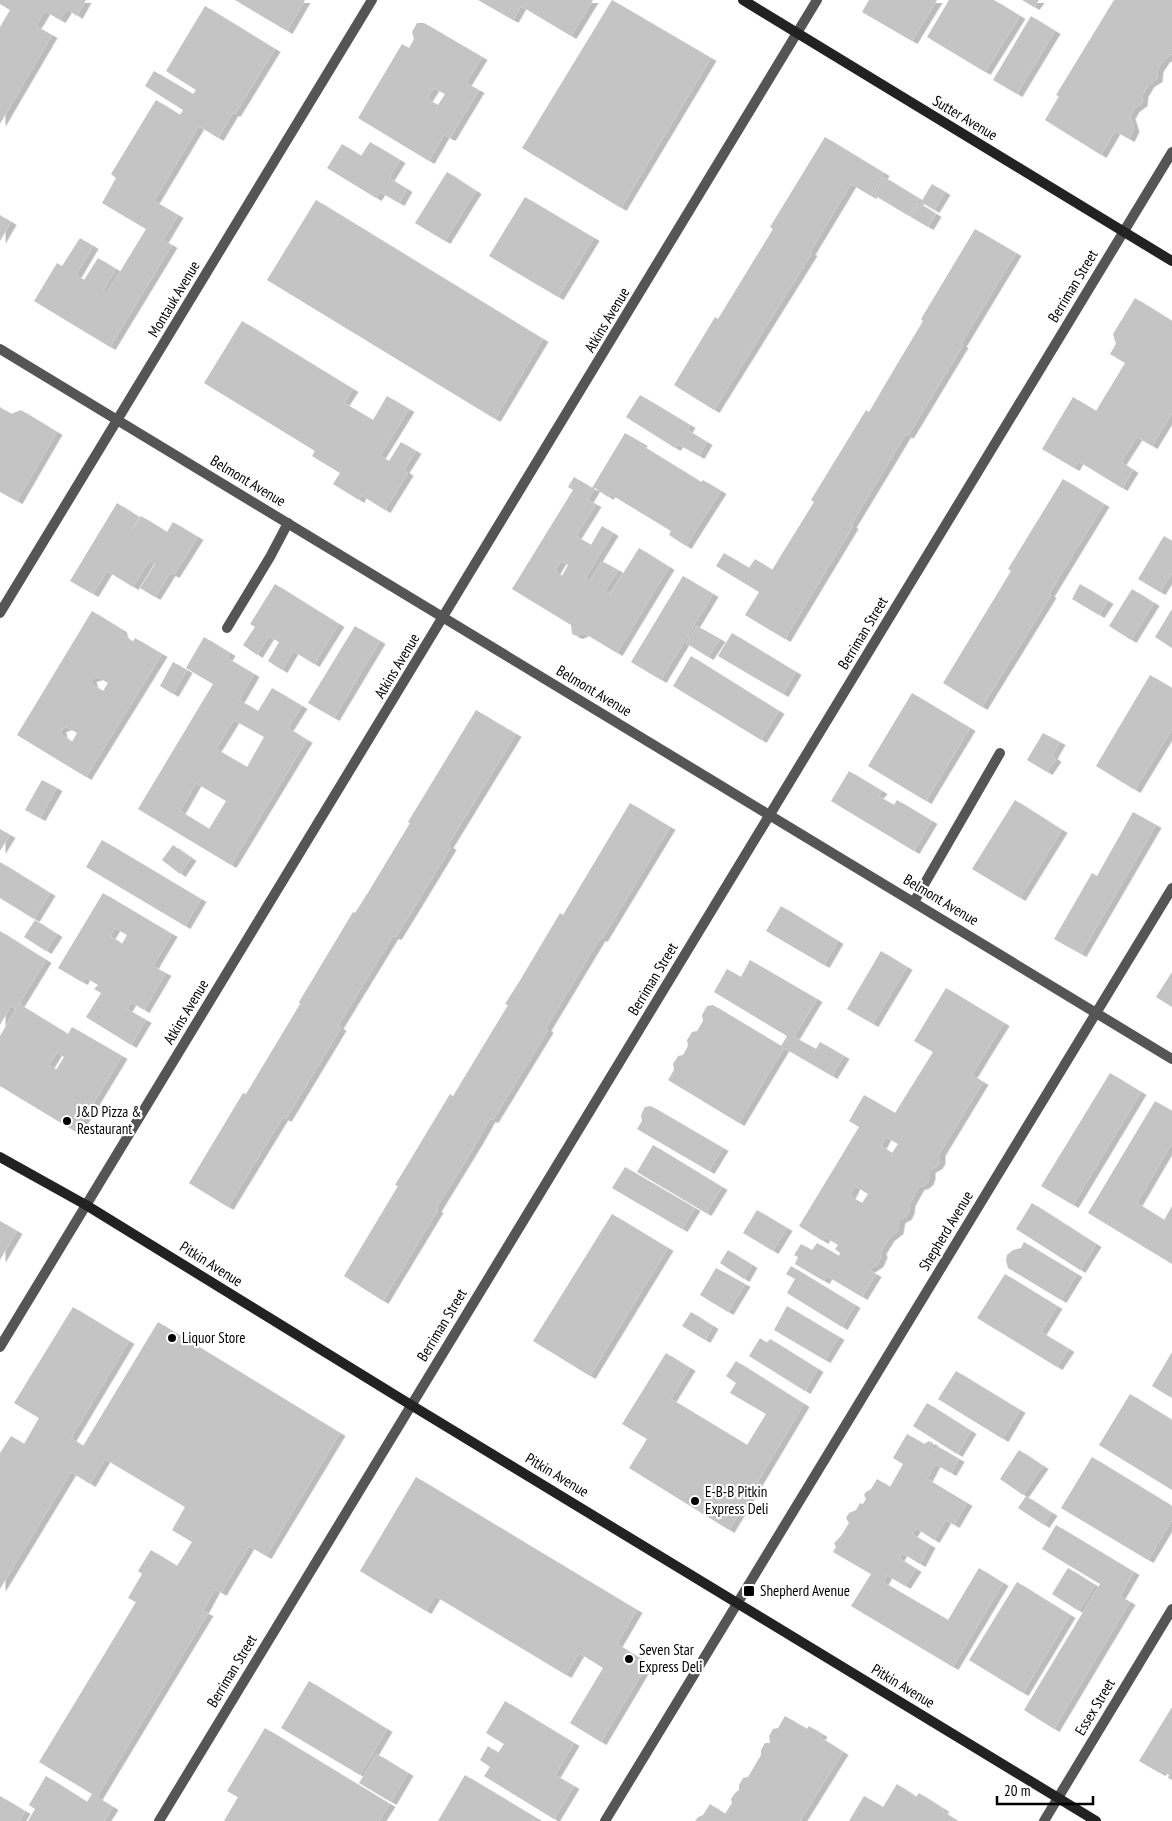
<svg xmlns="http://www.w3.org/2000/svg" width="1172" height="1821" font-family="'PT Sans Narrow',sans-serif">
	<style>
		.building { fill: #c4c4c4; fill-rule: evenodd; filter: url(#shadow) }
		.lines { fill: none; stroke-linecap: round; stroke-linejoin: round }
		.lane { stroke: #555; stroke-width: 10 }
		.street { stroke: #555; stroke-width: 10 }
		.secondary { stroke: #222; stroke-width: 10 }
		.poi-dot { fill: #000; stroke: #fff; stroke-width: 2 }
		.labels { text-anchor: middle; stroke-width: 4.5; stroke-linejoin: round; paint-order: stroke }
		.street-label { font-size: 15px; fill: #000; stroke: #fff }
		.poi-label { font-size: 15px; fill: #000; stroke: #fff; text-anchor: start }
	</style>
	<defs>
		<filter id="shadow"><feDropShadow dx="5.5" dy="3" stdDeviation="0" flood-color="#0004"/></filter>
	</defs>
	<rect width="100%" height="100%" fill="#fff"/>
	<path class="building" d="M0,0H86L77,16L67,9L60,20L45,11L36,26L52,35L0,124V27L10,10L0,4Z
		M235,0H305L287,31Z
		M478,0H593L571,36L521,6L513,20Z
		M612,0L711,58L621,208L522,148Z
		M869,0H937L912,41L862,12Z
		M949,0H994L1020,16L985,72L927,37Z
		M1022,0H1039L1034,7Z
		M1114,0H1172V54L1164,60L1158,69L1157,79L1149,84L1143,94L1142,103L1134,109L1130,116L1134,129L1129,139L1115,131L1101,155L1045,120L1059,96L1056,95Z
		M205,6L275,49L235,114L233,113L218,138L199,126L154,201L178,215L163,240L172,245L110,347L34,301L57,263L62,266L80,238L93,246L76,275L84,280L98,258L116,269L103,291L107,293L146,229L102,203L116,178L111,174L156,100L180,115L183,110L145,86L154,71L193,94L196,90L166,71Z
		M1031,16L1055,31L1017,94L993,80Z
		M417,23H424L482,57L466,83L479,90L450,138L444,135L429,161L358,118L402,44L409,48L414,39L412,32ZM434,88L445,94L438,105L427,99Z
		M825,137L884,173L871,196L851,184L810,252L812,253L714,410L674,385L715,317L718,319L773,229L770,227Z
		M370,142L400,160L389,178L407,189L399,203L380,192L376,198L327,168L342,144L361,156Z
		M447,172L476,191L445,241L415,223Z
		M884,177L920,199L909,216L874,195Z
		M932,184L945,192L934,210L921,202Z
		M525,197L594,238L558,297L489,256Z
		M316,200L543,339L495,419L267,280Z
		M919,203L936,214L928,227L911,217Z
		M0,215L11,222L0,241Z
		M975,229L1016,253L961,344L963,345L908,436L906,434L851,525L853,526L785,639L745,615L759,592L716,566L724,553L749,568L755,559L772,570L814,502L811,500L866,410L869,412L896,366L923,321L921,319Z
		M1135,298L1172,321V413L1152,446L1137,437L1121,462L1133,470L1122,488L1078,461L1074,468L1042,449L1073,397L1096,411L1125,363L1110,354L1116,344L1113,334Z
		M242,321L353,389L344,403L373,420L387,396L409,409L380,456L389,461L401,442L416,451L404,470L408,473L385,510L361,495L359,500L333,484L340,473L312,456L315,451L204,383Z
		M640,395L690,425L687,430L707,442L699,456L678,444L675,448L626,417Z
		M0,407L11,414L21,410L57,432L17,501L0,492Z
		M625,433L642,443L641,445L701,482L703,480L721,491L686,546L669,535L671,531L610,494L608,497L595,488L588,500L596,504L576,536L591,545L602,526L613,533L585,579L590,581L602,561L618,570L605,591L610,594L639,548L669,567L617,653L584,633L577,636L572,634L571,625L512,589L573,490L568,487L574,477L592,488ZM561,561L568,565L562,576L555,571Z
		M1063,479L1104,504L1049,594L1051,595L982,707L943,683L1011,571L1008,569Z
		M117,503L139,517L129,535L141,516L167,532L173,522L198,537L174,575L170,573L155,597L140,588L155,564L149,561L133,587L107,571L93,594L70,581Z
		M1164,536L1172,541V573L1160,592L1138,579Z
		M683,576L713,594L661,680L631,662Z
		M275,584L339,624L314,664L293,651L282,670L268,661L279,642L269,636L257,655L243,645L255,627L250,624Z
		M1080,584L1108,601L1099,615L1072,599Z
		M1132,589L1154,603L1131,640L1109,626Z
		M1172,609V648L1155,637Z
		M92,611L121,629L123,635L133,642L135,638L162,654L86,777L17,735ZM98,677L108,683L103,691L93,685L91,679ZM67,727L77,733L72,742L62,735L61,729Z
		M355,626L380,641L334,718L308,703Z
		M697,626L720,639L708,657L686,643Z
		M732,633L796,672L783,694L718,656Z
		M204,637L230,653L227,658L254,674L239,700L258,711L272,688L302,706L288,728L307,740L231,865L138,809L213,684L186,668ZM234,720L264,737L247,767L216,749ZM196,783L226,801L209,829L180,811Z
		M691,656L779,711L761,740L673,686Z
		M173,662L187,670L173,694L160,686Z
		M1150,675L1172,688V729L1135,790L1096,766Z
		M912,693L970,728L926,801L868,766Z
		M476,710L516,734L448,845L451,847L409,916L396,937L393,936L379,959L338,1026L341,1028L286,1119L283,1117L228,1207L189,1183L243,1093L246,1094L300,1004L299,1002L353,912L355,913L369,891L410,823L408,822Z
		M1043,733L1060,742L1052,756L1056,759L1047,772L1027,760Z
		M849,771L882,791L878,796L894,805L897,800L932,821L914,851L831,801Z
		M42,780L57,788L40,818L25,810Z
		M1015,800L1062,830L1020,898L972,869Z
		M630,803L670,827L602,939L600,938L546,1028L548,1030L493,1120L490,1119L477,1142L436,1209L438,1210L383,1301L344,1276L398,1186L395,1185L409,1162L450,1094L453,1096L508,1005L505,1004L519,982L560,913L563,915Z
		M1133,812L1156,825L1081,954L1054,939L1092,873L1097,876Z
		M0,829L10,835L0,851Z
		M102,840L201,899L185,926L86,867Z
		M173,845L191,858L180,874L162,860Z
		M0,862L50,893L34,919L0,898Z
		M103,893L172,934L153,966L166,973L144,1010L131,1002L127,1009L146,1020L131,1045L86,1017L101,993L94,989L98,985L85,977L82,982L58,968ZM115,928L127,935L122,944L110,936Z
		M781,906L838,941L824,965L766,931Z
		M35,920L57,934L46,951L24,937Z
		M0,931L46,960L19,1004L68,1034L72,1027L122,1056L76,1132L0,1086V1036L16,1009L11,1006L0,1025ZM57,1052L64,1057L56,1070L49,1065Z
		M881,951L907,967L873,1024L847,1009Z
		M750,960L817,999L794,1037L816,1049L820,1042L844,1056L832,1076L784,1048L739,1123L668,1080L674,1070L673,1064L678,1056L683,1055L688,1046L687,1040L692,1032L697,1031L703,1021L702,1015L707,1006L713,1005L781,1046L787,1036L714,992L727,969L741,977Z
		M1172,972V1007L1156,997Z
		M946,988L1004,1023L972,1075L983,1082L940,1153V1161L937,1166L930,1170V1176L928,1182L923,1186L919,1187L910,1203L909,1211L906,1217L900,1220L898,1231L889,1238L881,1251L882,1255L878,1264L869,1270L876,1274L862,1297L827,1276L824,1281L795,1264L798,1257L794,1255L801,1244L812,1250L817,1243L839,1256L840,1253L835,1249L838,1245L825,1237L823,1241L799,1226L859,1127L849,1121L864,1095L895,1113L933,1052L914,1041ZM886,1137L898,1144L892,1153L881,1146ZM855,1186L868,1194L862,1203L850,1196Z
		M1110,1073L1141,1092L1073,1205L1041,1186Z
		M1155,1101L1172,1111V1143L1137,1203L1164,1220L1172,1206V1264L1088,1213Z
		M651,1106L723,1148L709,1171L637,1129L642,1121L641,1115L645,1107Z
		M653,1145L722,1187L706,1213L637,1172Z
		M625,1167L695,1208L682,1229L612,1188Z
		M1032,1203L1096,1244L1080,1270L1016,1229Z
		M757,1210L787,1228L773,1251L743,1233Z
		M612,1214L668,1248L590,1376L533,1341Z
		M0,1221L17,1231L0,1260Z
		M1024,1242L1077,1274L1061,1300L1008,1268L1006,1261L1007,1255L1013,1250L1021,1248Z
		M728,1250L752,1265L744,1279L720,1263Z
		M791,1266L855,1305L842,1327L787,1293L795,1279L786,1274Z
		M716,1268L745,1284L728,1312L700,1295Z
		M1005,1274L1057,1306L1041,1332L1069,1349L1057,1367L977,1318Z
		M787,1306L839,1337L825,1360L774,1330Z
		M73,1307L129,1341L71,1438L83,1446L158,1322L340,1433L266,1556L249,1546L221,1593L215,1589L203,1611L208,1613L97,1797L113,1807L104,1821H28L35,1809L29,1805L46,1776L87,1802L92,1794L39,1762L136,1602L128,1598L142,1574L138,1571L151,1550L177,1566L192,1542L172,1530L185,1507L105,1459L90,1484L71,1472L0,1589V1453L11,1436L24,1444L39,1418L14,1403Z
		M691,1312L713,1326L705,1340L682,1326Z
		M760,1338L767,1343L770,1339L818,1369L805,1391L749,1356Z
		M1172,1352V1398L1152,1386Z
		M666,1353L690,1368L671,1399L747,1445L766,1414L730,1393L736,1383L726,1376L736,1361L804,1404L729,1530L629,1468L647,1439L622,1424Z
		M956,1371L1020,1410L1003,1439L938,1399Z
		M1130,1394L1172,1420V1490L1099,1445Z
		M927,1403L971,1431L957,1454L913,1426Z
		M907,1434L924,1444L929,1441L933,1443V1449L935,1450L937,1446L959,1459L951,1473L935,1464L927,1479L967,1503L954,1525L946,1520L934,1540L916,1528L912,1534L930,1545L920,1564L902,1553L899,1558L916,1569L905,1586L887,1575L883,1582L948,1620L979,1568L1003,1583L953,1667L851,1606L871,1574L833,1552L836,1547L834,1543L841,1536L849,1523L846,1518L849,1513L856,1510L860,1503L863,1504L866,1499L864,1495L866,1492L871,1489L877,1479L890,1487L903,1464L893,1458Z
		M1019,1450L1043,1466L1023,1495L1000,1479Z
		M1092,1457L1172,1506V1520L1148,1560L1061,1508Z
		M416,1477L637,1610L617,1644L648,1663L601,1742L570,1723L603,1668L579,1653L566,1675L435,1596L426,1611L360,1571Z
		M1026,1496L1052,1513L1044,1525L1018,1508Z
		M1056,1525L1134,1572L1120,1596L1130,1602L1054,1729L1024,1710L1100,1584L1042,1549Z
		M1068,1568L1095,1585L1079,1611L1052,1594Z
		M1017,1582L1070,1615L1023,1693L969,1660Z
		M309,1681L387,1729L360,1775L281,1728Z
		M505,1701L574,1743L555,1775L574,1786L554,1819L484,1776L490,1767L480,1760L488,1746L498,1753L504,1744L486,1733Z
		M1172,1707V1780L1168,1778L1169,1775L1162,1770L1160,1773L1139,1761Z
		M785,1716L807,1729L809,1726L822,1734L820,1737L843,1752L800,1821H695L698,1817L703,1815L710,1804L725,1814L732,1803L731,1799L735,1793L739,1790V1785L743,1778L748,1777L761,1755V1750L765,1743H770L769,1736L773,1729L778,1728Z
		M265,1728L390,1804L379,1821H224L238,1797L227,1791Z
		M377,1754L408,1773L391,1802L359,1783Z
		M465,1775L538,1819L537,1821H438Z
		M897,1784L916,1797L919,1793L944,1809L942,1811L958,1821H849L864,1796L883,1807Z
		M0,1796L25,1811L19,1821H0Z"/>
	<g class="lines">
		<path class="lane" d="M227,628L270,557L288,523
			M914,902L1000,753"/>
		<path class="street" d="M0,349L1172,1059
			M0,613L372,0
			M0,1347L817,0
			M159,1821L1172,152
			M605,1821L1172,888
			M1044,1821L1172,1609"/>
		<path class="secondary" d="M743,0L1172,261
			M0,1157L86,1205L411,1405L1096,1821"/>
	</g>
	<g class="poi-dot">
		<circle cx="67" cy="1121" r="5"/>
		<circle cx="172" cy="1338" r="5"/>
		<circle cx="695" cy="1501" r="5"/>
		<rect x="743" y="1585" width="12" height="12" rx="2.5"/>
		<circle cx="629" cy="1659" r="5"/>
	</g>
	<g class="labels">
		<g class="street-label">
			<text transform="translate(965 118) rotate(31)" y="5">Sutter Avenue</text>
			<text transform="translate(1073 286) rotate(-59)" y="5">Berriman Street</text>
			<text transform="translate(174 299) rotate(-59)" y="5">Montauk Avenue</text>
			<text transform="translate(607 320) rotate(-59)" y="5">Atkins Avenue</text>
			<text transform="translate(248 481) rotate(31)" y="5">Belmont Avenue</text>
			<text transform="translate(863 633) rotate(-59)" y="5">Berriman Street</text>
			<text transform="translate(397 666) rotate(-59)" y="5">Atkins Avenue</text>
			<text transform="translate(594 691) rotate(31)" y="5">Belmont Avenue</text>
			<text transform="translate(941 900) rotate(31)" y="5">Belmont Avenue</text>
			<text transform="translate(653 979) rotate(-59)" y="5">Berriman Street</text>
			<text transform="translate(186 1012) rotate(-59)" y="5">Atkins Avenue</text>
			<text transform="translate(946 1231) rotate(-59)" y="5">Shepherd Avenue</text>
			<text transform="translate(211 1264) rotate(32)" y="5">Pitkin Avenue</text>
			<text transform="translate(442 1325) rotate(-59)" y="5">Berriman Street</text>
			<text transform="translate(557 1475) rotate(31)" y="5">Pitkin Avenue</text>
			<text transform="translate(232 1671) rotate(-59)" y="5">Berriman Street</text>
			<text transform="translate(903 1686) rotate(31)" y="5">Pitkin Avenue</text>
			<text transform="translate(1095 1707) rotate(-59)" y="5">Essex Street</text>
		</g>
		<g class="poi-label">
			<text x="77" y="1117">J&amp;D Pizza &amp;<tspan x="77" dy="17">Restaurant</tspan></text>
			<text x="182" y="1343">Liquor Store</text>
			<text x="705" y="1497">E-B-B Pitkin<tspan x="705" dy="17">Express Deli</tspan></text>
			<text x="760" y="1596">Shepherd Avenue</text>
			<text x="639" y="1655">Seven Star<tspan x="639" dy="17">Express Deli</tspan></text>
		</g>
	</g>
	<path d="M997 1796v8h96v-8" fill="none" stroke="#000000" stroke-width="2.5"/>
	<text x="1004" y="1796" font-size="15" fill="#000000" stroke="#ffffff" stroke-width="4" paint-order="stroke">20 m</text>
</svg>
